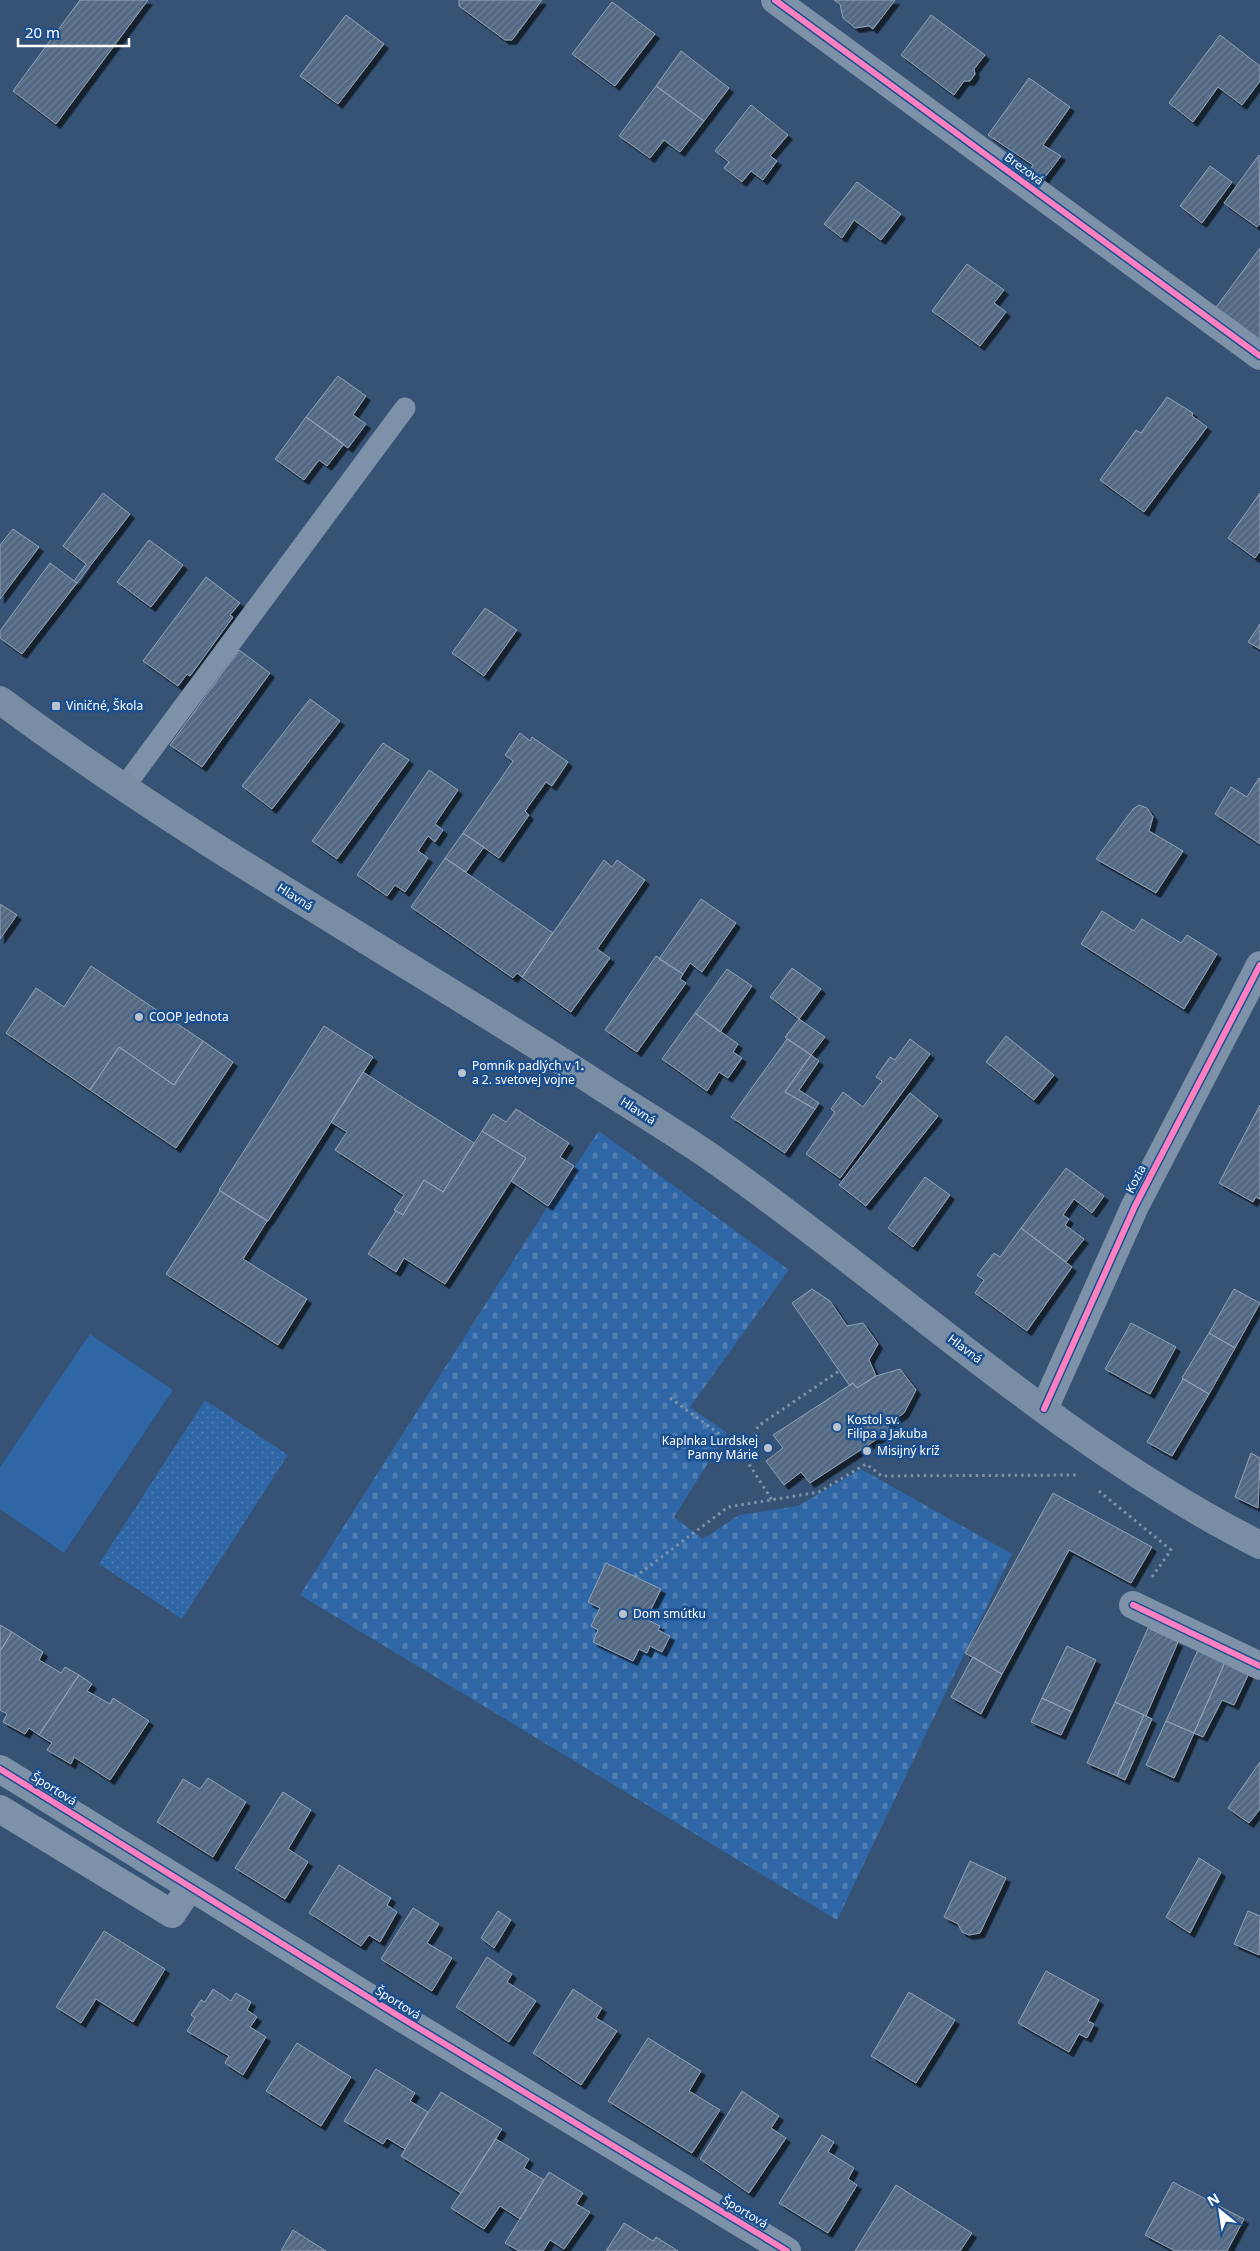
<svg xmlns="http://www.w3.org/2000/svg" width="1260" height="2251" font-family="'Noto Sans',sans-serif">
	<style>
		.grass { fill: url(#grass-dots) }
		.cemetery { fill: url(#cemetery-stones) }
		.garden { fill: #2f66a5 }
		.building { fill: url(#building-hatch); stroke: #92a2b6; filter: url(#shadow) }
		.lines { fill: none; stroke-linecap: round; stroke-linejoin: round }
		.path { stroke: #7d92a8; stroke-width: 3; stroke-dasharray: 2.5 4; stroke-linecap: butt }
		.lane { stroke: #7d92a8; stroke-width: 21 }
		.street { stroke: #7d92a8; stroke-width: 28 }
		.secondary { stroke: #798da4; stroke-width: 28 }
		.cycleway-casing { stroke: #1b4f8f; stroke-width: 9 }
		.cycleway { stroke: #ff80c0; stroke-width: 6 }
		.poi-dot { fill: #b9c2ce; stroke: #1b4f8f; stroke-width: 2 }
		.labels { text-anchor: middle; stroke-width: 5; stroke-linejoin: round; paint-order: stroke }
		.street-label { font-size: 12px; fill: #fff; stroke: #1b4f8f }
		.poi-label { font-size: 12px; fill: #fff; stroke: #1b4f8f; text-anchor: start }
	</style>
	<defs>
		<pattern id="grass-dots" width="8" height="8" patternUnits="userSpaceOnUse" patternTransform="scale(1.25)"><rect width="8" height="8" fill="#2f66a5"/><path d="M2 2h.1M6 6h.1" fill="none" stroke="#4e7db2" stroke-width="1.8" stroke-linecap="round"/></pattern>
		<pattern id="cemetery-stones" width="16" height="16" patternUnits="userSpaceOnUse" patternTransform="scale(1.25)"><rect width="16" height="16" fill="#2f66a5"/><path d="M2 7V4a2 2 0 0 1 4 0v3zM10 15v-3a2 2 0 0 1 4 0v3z" fill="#4e7db2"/></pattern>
		<pattern id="building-hatch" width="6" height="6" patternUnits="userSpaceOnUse" patternTransform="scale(1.25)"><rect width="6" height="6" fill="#526984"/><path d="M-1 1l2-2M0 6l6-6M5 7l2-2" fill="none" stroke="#6c8096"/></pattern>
		<filter id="shadow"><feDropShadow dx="4.5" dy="4.5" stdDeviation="0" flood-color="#0009"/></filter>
	</defs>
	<rect width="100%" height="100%" fill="#365274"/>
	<path class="grass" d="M205,1400L288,1455L182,1619L99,1564Z"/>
	<path class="cemetery" d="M599,1131L789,1270L690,1407L727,1433L674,1517L703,1539L739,1515L798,1506L861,1469L1012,1554L837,1920L300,1595L548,1206Z"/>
	<path class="garden" d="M90,1334L173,1390L64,1553L0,1509V1467Z"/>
	<path class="building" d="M80,0H148L56,124L13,91Z
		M459,0H542L512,40H505L459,6Z
		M834,0H895L873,29L869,26L855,28L843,18L840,4Z
		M612,2L655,34L615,86L572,54Z
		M346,15L384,44L338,104L300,76Z
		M931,15L985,55L974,69L975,74L970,81H964L954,95L901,55Z
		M1220,35L1260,66V81L1242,105L1218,87L1193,122L1169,103Z
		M681,51L729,88L704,121L656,86Z
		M1029,78L1070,107L1043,145L1061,156L1042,181L1028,173L1033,165L988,135Z
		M656,86L704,121L680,152L664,140L650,158L619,136Z
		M751,105L788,135L770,156L777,161L763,180L751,171L742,182L724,168L729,162L715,151Z
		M1259,155L1260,224L1257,227L1224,203Z
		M1210,166L1232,182L1202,223L1180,206Z
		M857,182L901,214L881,240L854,220L842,238L824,224Z
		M1260,248V352L1211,314Z
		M967,264L1004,290L994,303L1006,312L980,346L932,311Z
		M338,376L366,396L353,415L366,424L348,448L306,417Z
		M1167,397L1193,413L1192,416L1207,427L1144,512L1100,480L1136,430L1141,433Z
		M306,417L344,444L327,466L319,460L304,480L275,459Z
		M103,493L130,514L77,583L74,581L86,564L63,546Z
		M1260,493V551L1255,558L1228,538Z
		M13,529L39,547L0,599V545Z
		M149,540L183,565L151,607L117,582Z
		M50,563L77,583L22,654L0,638V631Z
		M206,577L240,603L230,615L233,617L190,676L187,674L178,686L143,661Z
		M485,608L517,630L484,676L452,653Z
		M1260,624V649L1248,642Z
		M239,650L270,673L202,767L170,745Z
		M310,699L340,721L272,809L242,786Z
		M520,733L530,741L532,737L568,762L552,786L546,782L525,811L529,815L499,858L463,833L513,761L505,755Z
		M383,743L409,760L337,859L312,841Z
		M429,770L458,790L435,824L443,830L435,842L428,836L418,851L428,858L405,892L395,885L387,896L357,875Z
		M1259,778L1260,779V844L1215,814L1231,787L1247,797Z
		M1139,805L1147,808L1153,817L1149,831L1183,851L1156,893L1096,859L1133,809Z
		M463,833L484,847L466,872L445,858Z
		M445,858L553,933L522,977L517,973L513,978L411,907Z
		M604,860L612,867L617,860L645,880L597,949L610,958L571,1012L522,977Z
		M701,899L736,923L702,972L690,963L683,974L659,959Z
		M0,904L17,915L0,939Z
		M1102,911L1134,931L1142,919L1181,943L1187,935L1217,954L1184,1009L1081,944Z
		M656,956L683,974L680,979L686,983L637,1052L605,1030Z
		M91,966L203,1041L174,1085L119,1047L90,1090L6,1033L36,988L64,1007Z
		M792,968L821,989L799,1019L770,997Z
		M727,969L752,986L720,1032L695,1013Z
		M695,1013L738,1044L733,1052L742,1058L728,1078L719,1072L707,1091L662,1059Z
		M799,1019L825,1037L811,1055L785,1037Z
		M324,1026L373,1057L268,1221L219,1190Z
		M1006,1036L1054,1075L1034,1100L986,1062Z
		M787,1039L811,1055L785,1092L815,1109L785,1153L731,1117Z
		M910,1039L930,1054L840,1178L806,1154L835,1112L831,1109L843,1092L863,1107L882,1081L876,1077L890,1057L895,1060Z
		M203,1041L233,1062L176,1148L90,1090L119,1047L174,1085Z
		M811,1055L819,1061L799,1090L819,1103L815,1109L785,1092Z
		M363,1072L474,1143L443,1192L424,1180L403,1215L394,1210L404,1195L335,1150L347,1132L331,1122Z
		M910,1093L938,1116L866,1206L839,1185Z
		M1260,1105V1199L1256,1197L1253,1202L1219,1183Z
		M516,1109L569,1143L560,1157L574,1166L548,1206L511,1181L526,1158L482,1131L493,1114L506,1122Z
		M482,1131L526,1158L445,1284L404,1258L396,1272L368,1254L396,1211L403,1215L424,1180L443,1192Z
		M1066,1168L1104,1196L1092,1213L1074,1199L1063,1215L1069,1219L1065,1225L1084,1239L1066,1262L1021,1228Z
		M925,1177L950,1195L913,1247L888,1228Z
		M220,1191L267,1221L243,1259L307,1299L278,1345L166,1274Z
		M1021,1228L1072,1267L1027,1331L975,1293L984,1280L977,1275L994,1253L1000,1257Z
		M812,1289L830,1301L847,1326L863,1323L878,1344L869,1360L876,1376L857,1388L853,1383L850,1386L792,1303Z
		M1234,1289L1260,1303L1235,1348L1209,1333Z
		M1131,1323L1176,1347L1150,1394L1105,1369Z
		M1209,1333L1235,1348L1209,1394L1182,1378Z
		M900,1369L916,1390L904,1413L887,1425L891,1430L810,1483L801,1472L784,1485L766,1461L783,1448L773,1435L853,1383L857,1388L876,1376Z
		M1183,1379L1209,1394L1172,1456L1147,1442Z
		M1251,1453L1260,1458L1258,1508L1235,1497Z
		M1053,1493L1152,1547L1131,1583L1069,1550L1002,1674L965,1653Z
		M606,1563L661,1589L646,1619L660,1626L658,1630L670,1636L662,1652L650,1646L647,1653L639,1649L633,1661L593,1642L598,1630L591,1626L600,1608L588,1602Z
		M0,1625L12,1632L0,1651Z
		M1148,1628L1178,1642L1146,1716L1115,1702Z
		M12,1632L43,1652L39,1660L61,1673L65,1667L79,1675L39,1735L29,1728L25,1734L3,1722L7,1714L0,1710V1651Z
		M1067,1646L1096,1660L1072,1712L1042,1698Z
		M1198,1650L1225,1662L1194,1733L1166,1721Z
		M973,1657L1002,1674L981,1714L951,1697Z
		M1225,1662L1249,1673L1234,1705L1222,1700L1203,1737L1194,1733Z
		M79,1675L92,1684L87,1691L110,1704L113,1698L149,1721L110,1780L74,1757L71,1764L47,1750L52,1743L39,1735Z
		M1042,1698L1072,1712L1061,1735L1031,1722Z
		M1115,1702L1144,1715L1117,1776L1087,1763Z
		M1144,1715L1152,1719L1125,1780L1117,1776Z
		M1166,1721L1194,1733L1174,1778L1146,1765Z
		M1260,1762V1809L1249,1823L1228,1808Z
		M208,1778L246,1802L213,1857L157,1822L183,1779L200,1789Z
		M283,1792L311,1810L288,1849L308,1862L285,1899L235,1868Z
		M1199,1858L1221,1872L1190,1933L1166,1917Z
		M970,1861L1006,1878L980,1933L969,1935L962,1932L958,1924L944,1917Z
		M339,1865L391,1898L387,1905L397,1912L380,1942L369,1935L361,1946L309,1913Z
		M413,1908L439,1924L427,1943L452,1958L432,1991L381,1959Z
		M498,1911L511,1920L494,1948L481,1938Z
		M1248,1911L1260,1916L1259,1955L1234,1944Z
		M104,1931L165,1969L133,2022L96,1999L81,2023L56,2007Z
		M487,1957L512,1974L507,1982L536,2001L509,2042L456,2007Z
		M1046,1971L1099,2000L1088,2021L1094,2024L1087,2038L1079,2034L1069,2052L1018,2023Z
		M213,1989L231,2001L236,1993L251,2002L247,2010L257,2017L250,2027L266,2037L243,2075L225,2063L229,2056L187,2031L195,2018L191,2015L201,2000L205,2002Z
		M573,1989L602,2008L596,2018L617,2031L581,2085L533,2053Z
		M909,1992L955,2020L916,2083L871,2056Z
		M648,2038L701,2071L689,2091L720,2110L692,2153L608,2101Z
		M297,2043L351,2077L321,2126L266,2091Z
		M376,2069L415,2093L410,2101L428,2112L405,2149L387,2138L383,2144L344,2121Z
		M742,2091L779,2116L771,2128L786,2138L749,2193L700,2159Z
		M441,2092L502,2129L461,2193L401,2156Z
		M822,2135L834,2142L828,2152L854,2168L848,2179L857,2185L828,2233L779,2203Z
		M496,2139L529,2159L524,2168L544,2180L520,2219L500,2206L484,2229L451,2208Z
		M549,2172L583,2193L576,2204L590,2212L564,2249L550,2240L543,2251H519L505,2243Z
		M1173,2182L1244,2219L1227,2251H1175L1145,2235Z
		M896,2185L972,2233L960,2251H855Z
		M624,2223L653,2241L656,2237L678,2251H606Z
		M293,2230L326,2251H281Z"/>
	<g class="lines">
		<path class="path" d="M670,1398L732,1443L747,1461L772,1500
			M747,1460L758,1426L839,1371
			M1099,1491L1171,1550L1152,1577
			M635,1577L728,1507L819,1492L866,1464L882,1476L1077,1475"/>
		<path class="lane" d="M124,787L405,408"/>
		<path class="street" d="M775,0L1260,356
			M1044,1409L1135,1206L1260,965
			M1133,1605L1260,1666
			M0,1769L397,2015L787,2251
			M0,1809L172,1914L190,1887"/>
		<path class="secondary" d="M0,700C192,843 403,958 603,1088C639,1111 677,1134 712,1158C895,1286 1060,1444 1260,1545"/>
		<defs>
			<path id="cycleway" d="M775,0L1260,356
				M1044,1409L1135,1206L1260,965
				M1133,1605L1260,1666
				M0,1769L397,2015L787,2251"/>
		</defs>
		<use href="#cycleway" class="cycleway-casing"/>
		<use href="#cycleway" class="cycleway"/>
	</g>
	<g class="poi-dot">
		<rect x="51" y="701" width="10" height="10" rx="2.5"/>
		<circle cx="139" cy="1017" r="5"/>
		<circle cx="462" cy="1073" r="5"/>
		<circle cx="837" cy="1427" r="5"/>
		<circle cx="768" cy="1448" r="5"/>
		<circle cx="867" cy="1451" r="5"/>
		<circle cx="623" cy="1614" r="5"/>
	</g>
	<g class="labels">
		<g class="street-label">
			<text transform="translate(1024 169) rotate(36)" y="4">Brezová</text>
			<text transform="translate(295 897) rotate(32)" y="4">Hlavná</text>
			<text transform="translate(638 1111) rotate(33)" y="4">Hlavná</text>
			<text transform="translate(1136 1179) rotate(-63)" y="4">Kozia</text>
			<text transform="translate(965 1349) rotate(37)" y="4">Hlavná</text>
			<text transform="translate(54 1789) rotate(32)" y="4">Športová</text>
			<text transform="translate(398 2003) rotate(32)" y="4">Športová</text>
			<text transform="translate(745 2212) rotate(31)" y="4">Športová</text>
		</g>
		<g class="poi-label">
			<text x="66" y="710">Viničné, Škola</text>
			<text x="149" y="1021">COOP Jednota</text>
			<text x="472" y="1070">Pomník padlých v 1.<tspan x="472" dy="14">a 2. svetovej vojne</tspan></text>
			<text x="847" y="1424">Kostol sv.<tspan x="847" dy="14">Filipa a Jakuba</tspan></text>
			<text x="758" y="1445" text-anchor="end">Kaplnka Lurdskej<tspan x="758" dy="14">Panny Márie</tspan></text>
			<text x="877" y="1455">Misijný kríž</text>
			<text x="633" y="1618">Dom smútku</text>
		</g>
	</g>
	<g transform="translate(1220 2211) rotate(330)" stroke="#1b4f8f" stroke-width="4" paint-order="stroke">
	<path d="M0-4L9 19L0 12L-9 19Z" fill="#ffffff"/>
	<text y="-8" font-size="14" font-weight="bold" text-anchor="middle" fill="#ffffff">N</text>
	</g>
	<path d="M18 38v8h111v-8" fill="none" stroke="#ffffff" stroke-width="2.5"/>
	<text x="25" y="38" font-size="15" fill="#ffffff" stroke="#1b4f8f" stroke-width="4" paint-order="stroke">20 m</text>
</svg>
